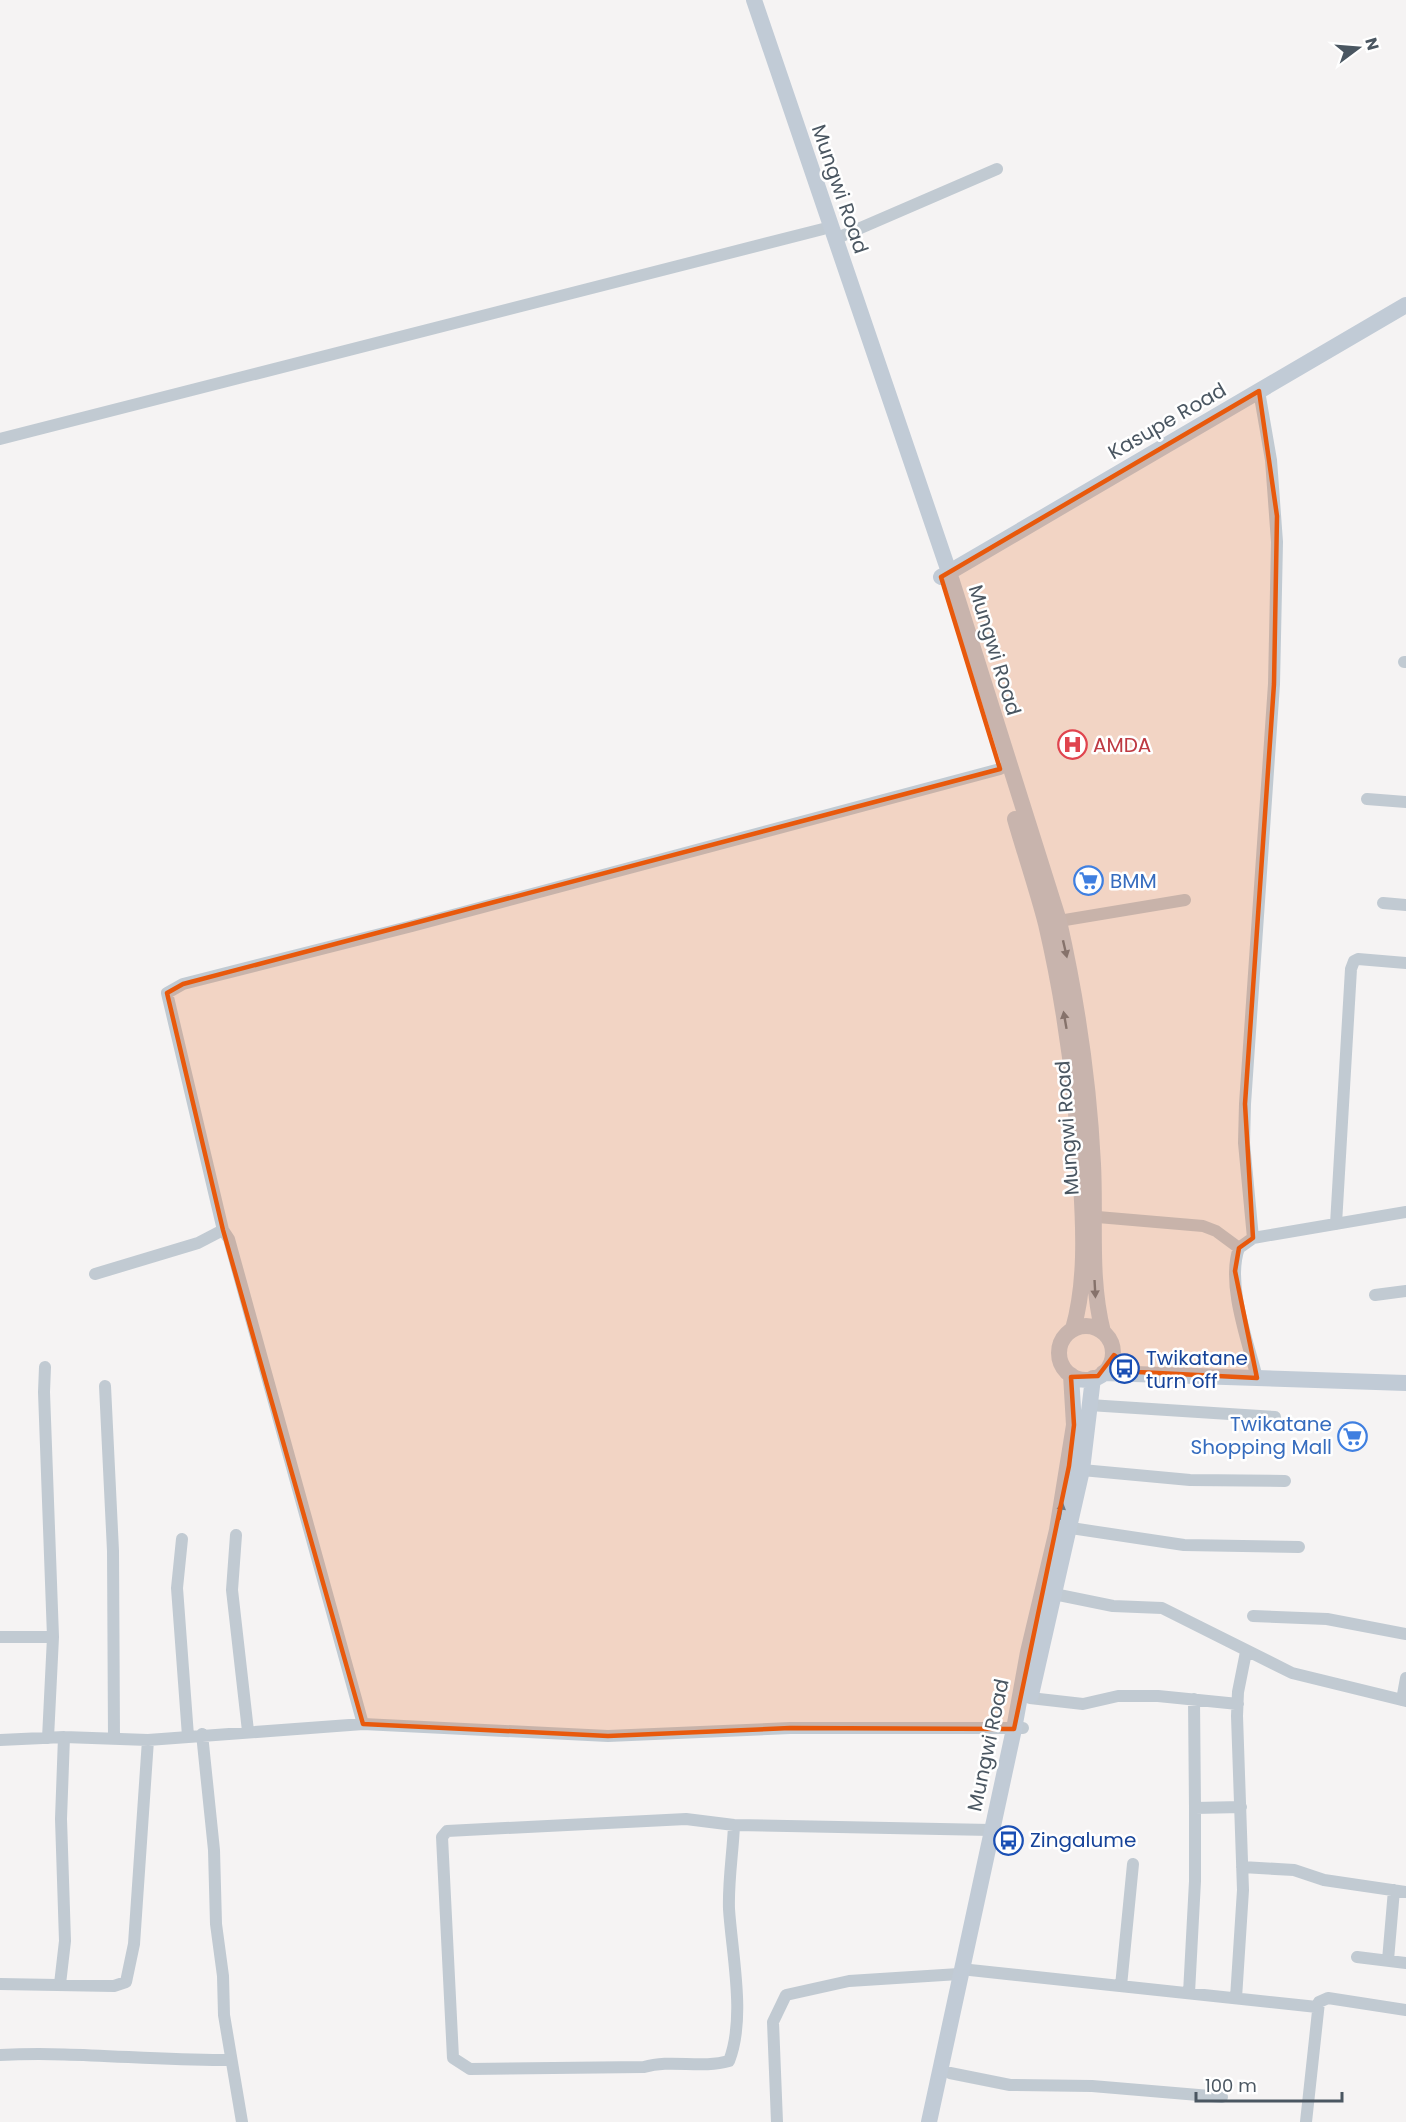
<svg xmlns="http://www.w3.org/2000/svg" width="1406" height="2122" font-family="Poppins,sans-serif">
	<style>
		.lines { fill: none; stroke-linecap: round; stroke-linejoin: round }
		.street { stroke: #c1cad2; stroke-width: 12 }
		.secondary { stroke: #c1cbd6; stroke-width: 16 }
		.oneway { fill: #6e7984 }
		.marked { fill: #e8590c; fill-opacity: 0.2; stroke: #e8590c; stroke-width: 4.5; stroke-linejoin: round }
		.labels { text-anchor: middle; stroke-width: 5; stroke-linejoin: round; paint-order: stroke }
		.street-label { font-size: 20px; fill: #4a5661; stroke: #fff }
		.health-label { font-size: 20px; fill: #be3a42; stroke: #fff; text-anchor: start }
		.shop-label { font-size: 20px; fill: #366cbe; stroke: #fff; text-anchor: start }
		.transit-label { font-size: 20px; fill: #164399; stroke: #fff; text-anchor: start }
	</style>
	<rect width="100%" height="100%" fill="#f5f3f3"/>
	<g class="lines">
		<path class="street" d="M835,239L997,169
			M0,439L823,229
			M1404,662H1406
			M1367,799L1406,802
			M1383,903L1406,905
			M1059,921L1185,900
			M1086,1216L1203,1226L1216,1231L1239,1248
			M1336,1224L1351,969L1354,961L1358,959L1406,963
			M1253,1238L1244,1143L1245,1104L1274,684L1277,542L1271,460L1259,391
			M95,1274L198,1243L223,1230
			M1375,1295L1406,1291
			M45,1367L44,1392L53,1637L48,1738
			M1257,1378C1248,1342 1226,1284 1239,1248L1253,1238L1406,1212
			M105,1386L113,1551L114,1739
			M1089,1405L1275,1417
			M1082,1470L1190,1480L1285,1481
			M1071,1528L1184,1545L1299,1547
			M236,1535L232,1590L248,1731
			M182,1539L177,1588L188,1736
			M1054,1594L1113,1606L1162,1608L1292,1673L1406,1701
			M1253,1616L1327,1619L1406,1634
			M0,1637H53
			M1030,1698L1083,1704L1118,1696H1158L1238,1704
			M1194,1699L1195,1808
			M1402,1700L1406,1678
			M363,1724L229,1239L223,1230L167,993L183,984L412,926L1000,769
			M202,1734L214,1850L216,1924L223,1976L224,2015L242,2122
			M0,1740L64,1737L148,1740L363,1724L608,1736L790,1728H1023
			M734,1825C733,1852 728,1881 729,1909C732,1955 746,2018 729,2061C701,2069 671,2059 644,2067L470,2069L453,2058L442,1837L447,1831L686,1819L734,1825L991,1830
			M1242,1867L1294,1870L1324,1880L1406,1892
			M1357,1957L1406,1963
			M1388,1960L1394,1890
			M970,1970L1317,2007
			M0,1984L114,1986L126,1982L134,1944L148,1740
			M60,1984L65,1941L61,1819L64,1737
			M1121,1986L1133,1864
			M1189,1993L1195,1881V1808L1241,1807
			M1236,1998L1243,1890L1237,1716L1238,1692L1246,1652
			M0,2055C77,2051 153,2061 230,2060
			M950,2073L1010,2085L1092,2086L1222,2097
			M777,2122L773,2022L786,1995L849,1981L959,1974
			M1306,2122L1319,2002L1328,1998L1406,2010"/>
		<path class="secondary" d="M754,0L949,572L1059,921C1077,1001 1089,1082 1093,1164C1096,1221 1089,1277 1103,1332
			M941,577L1406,305
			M1015,819C1025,854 1037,889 1046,924C1066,1010 1077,1096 1081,1184C1084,1231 1086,1284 1073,1329
			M1059 1353a27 27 0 1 1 54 0a27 27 0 1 1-54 0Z
			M1103,1373L1406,1383
			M1031,1695L1082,1470L1093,1378
			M929,2122L1014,1729L1028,1652L1057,1530L1074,1425L1071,1375"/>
	</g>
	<defs><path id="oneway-solid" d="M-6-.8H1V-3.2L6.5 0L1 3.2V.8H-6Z" transform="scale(1.5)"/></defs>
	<g class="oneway">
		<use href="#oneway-solid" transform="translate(1065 949) rotate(77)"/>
		<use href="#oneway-solid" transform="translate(1065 1020) rotate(-100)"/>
		<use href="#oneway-solid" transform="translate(1095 1289) rotate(87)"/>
		<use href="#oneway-solid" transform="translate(1061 1511) rotate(-80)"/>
	</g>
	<path class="marked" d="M1259,391L1277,516L1274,684L1245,1104L1253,1238L1239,1248L1235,1271L1257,1378L1138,1372L1114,1355L1098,1376L1071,1377L1074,1425L1069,1466L1014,1729L790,1728L608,1736L363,1724L223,1230L167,993L183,984L1000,769L941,577Z"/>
	<defs>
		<symbol id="hospital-ring" viewBox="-11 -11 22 22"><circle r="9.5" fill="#fff" stroke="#e0444e" stroke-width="1.5"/><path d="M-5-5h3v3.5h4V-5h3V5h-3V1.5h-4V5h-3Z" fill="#e0444e"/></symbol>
		<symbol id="supermarket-ring" viewBox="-11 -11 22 22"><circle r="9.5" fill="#fff" stroke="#3f7fe0" stroke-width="1.5"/><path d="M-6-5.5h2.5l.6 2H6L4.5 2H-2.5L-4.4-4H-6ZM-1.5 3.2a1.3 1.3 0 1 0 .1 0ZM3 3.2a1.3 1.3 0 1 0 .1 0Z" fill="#3f7fe0"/></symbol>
		<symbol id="bus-ring" viewBox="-11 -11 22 22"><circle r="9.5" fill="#fff" stroke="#1a4fb4" stroke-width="1.5"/><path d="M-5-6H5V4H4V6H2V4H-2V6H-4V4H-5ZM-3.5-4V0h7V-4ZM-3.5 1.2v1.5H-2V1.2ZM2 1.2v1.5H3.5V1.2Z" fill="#1a4fb4"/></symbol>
	</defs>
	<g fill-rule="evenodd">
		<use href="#hospital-ring" x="1056" y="728" width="33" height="33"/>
		<use href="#supermarket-ring" x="1072" y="864" width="33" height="33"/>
		<use href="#bus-ring" x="1108" y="1352" width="33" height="33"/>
		<use href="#supermarket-ring" x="1336" y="1420" width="33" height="33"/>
		<use href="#bus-ring" x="992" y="1824" width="33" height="33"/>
	</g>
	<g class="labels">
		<g class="street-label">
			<text transform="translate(840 189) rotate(71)" y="7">Mungwi Road</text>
			<text transform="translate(1167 421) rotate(-30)" y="7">Kasupe Road</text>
			<text transform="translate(995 650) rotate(73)" y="7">Mungwi Road</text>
			<text transform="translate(1067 1128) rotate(-94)" y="7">Mungwi Road</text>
			<text transform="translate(988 1745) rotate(-78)" y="7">Mungwi Road</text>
		</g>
		<g class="health-label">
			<text x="1093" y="752">AMDA</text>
		</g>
		<g class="shop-label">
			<text x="1110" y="888">BMM</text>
			<text x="1332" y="1431" text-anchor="end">Twikatane<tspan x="1332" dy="23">Shopping Mall</tspan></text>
		</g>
		<g class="transit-label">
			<text x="1146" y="1365">Twikatane<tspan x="1146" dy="23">turn off</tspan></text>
			<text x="1030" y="1847">Zingalume</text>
		</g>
	</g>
	<g transform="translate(1358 48) rotate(74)" stroke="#ffffff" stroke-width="4.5" paint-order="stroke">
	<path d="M0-4.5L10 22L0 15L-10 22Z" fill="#4a5661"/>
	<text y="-9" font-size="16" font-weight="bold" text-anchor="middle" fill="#4a5661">N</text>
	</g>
	<path d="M1196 2092v9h146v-9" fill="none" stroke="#4a5661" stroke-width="3"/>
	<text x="1205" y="2092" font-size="18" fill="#4a5661" stroke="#ffffff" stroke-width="4.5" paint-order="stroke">100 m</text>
</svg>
